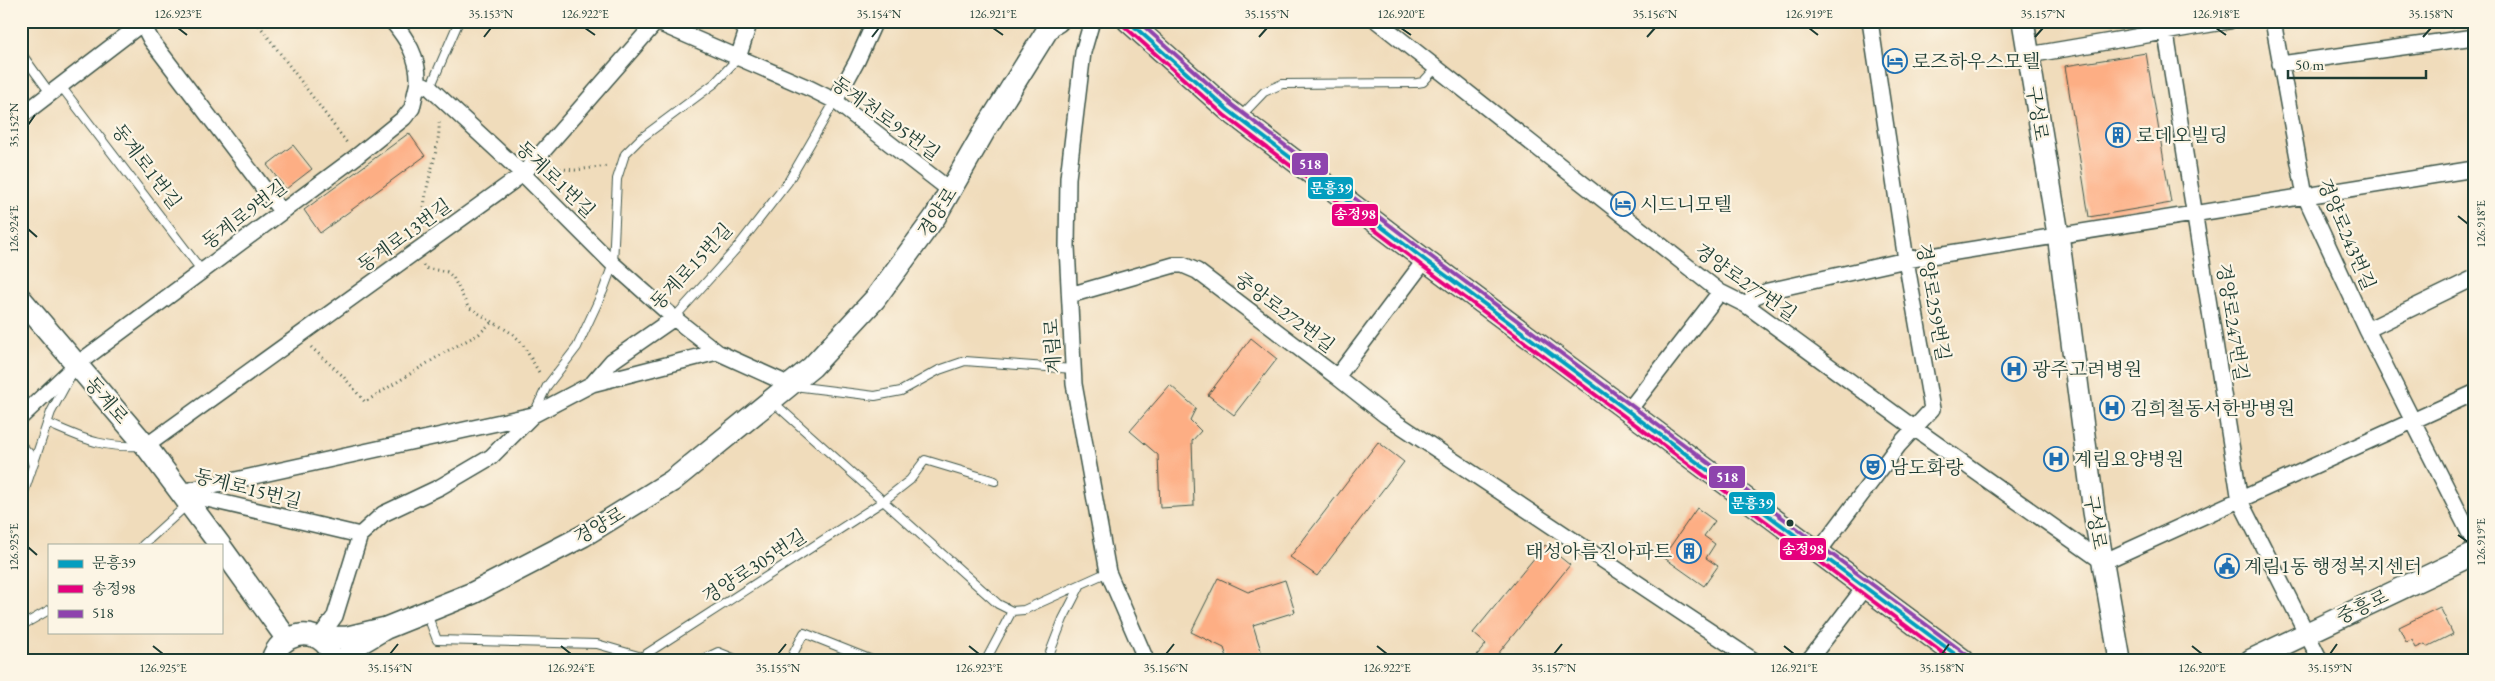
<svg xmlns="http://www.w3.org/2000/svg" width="2495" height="681" font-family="'EB Garamond','Noto Serif KR',serif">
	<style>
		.building { fill: #fdae84 }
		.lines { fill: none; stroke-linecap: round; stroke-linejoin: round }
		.lane-casing { stroke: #3e5548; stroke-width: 10 }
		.street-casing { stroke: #3e5548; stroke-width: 18 }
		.secondary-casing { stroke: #3e5548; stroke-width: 24 }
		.path { stroke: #3e5548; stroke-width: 3; stroke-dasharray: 1 4; stroke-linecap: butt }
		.lane { stroke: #fff; stroke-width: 8 }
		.street { stroke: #fff; stroke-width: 15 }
		.secondary { stroke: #fff; stroke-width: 21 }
		.bus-1-casing { stroke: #fcf5e5; stroke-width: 8 }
		.bus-2-casing { stroke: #fcf5e5; stroke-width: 8 }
		.bus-3-casing { stroke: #fcf5e5; stroke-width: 8 }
		.bus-1 { stroke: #039ebf; stroke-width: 4 }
		.bus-2 { stroke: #e5007d; stroke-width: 4 }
		.bus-3 { stroke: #8e44ad; stroke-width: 4 }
		.ticks { fill: none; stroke: #1f3d34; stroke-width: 2 }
		.bus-dot { fill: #1f3d34; stroke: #fcf5e5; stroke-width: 2 }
		.labels { text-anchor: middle; stroke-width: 4.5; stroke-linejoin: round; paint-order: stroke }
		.poi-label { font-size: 19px; fill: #1f3d34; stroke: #fcf5e5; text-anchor: start }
		.street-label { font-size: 19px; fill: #1f3d34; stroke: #fcf5e5 }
		.line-badge { stroke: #fcf5e5; stroke-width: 2 }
		.badge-label { font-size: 14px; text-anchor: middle; font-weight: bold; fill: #fff }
		.neatline { fill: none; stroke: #1f3d34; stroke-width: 2 }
		.ticks-label { font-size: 12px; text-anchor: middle; fill: #1f3d34 }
	</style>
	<rect width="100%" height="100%" fill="#fcf5e5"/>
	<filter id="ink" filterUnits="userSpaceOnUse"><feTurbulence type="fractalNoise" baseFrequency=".02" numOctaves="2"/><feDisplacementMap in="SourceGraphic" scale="10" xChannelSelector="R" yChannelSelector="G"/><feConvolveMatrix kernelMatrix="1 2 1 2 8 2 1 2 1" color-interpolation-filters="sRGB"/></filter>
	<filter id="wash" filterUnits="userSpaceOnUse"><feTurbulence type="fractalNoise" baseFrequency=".0096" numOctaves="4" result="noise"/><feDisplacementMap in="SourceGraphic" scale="20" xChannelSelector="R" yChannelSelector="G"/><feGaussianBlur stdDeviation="1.12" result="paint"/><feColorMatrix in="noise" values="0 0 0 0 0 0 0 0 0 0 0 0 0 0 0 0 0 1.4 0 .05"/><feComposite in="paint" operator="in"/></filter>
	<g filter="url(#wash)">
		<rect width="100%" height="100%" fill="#f0dcbb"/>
		<g id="blocks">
			<path class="building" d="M2146,53L2171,203L2089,217L2065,66Z
				M409,133L425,156L320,233L304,210Z
				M293,145L312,169L286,189L267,165Z
				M1251,338L1277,359L1234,415L1208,395Z
				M1170,385L1196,408L1190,420L1201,431L1192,441L1194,506L1160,508L1158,455L1130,431Z
				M1378,442L1404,462L1317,576L1290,557Z
				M1697,508L1715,521L1704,536L1715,544L1706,558L1718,566L1704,586L1663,557Z
				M1545,545L1570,565L1493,660H1473L1486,644L1473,633Z
				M1218,578L1248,592L1285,580L1295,612L1253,625L1264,660H1228L1224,648L1191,632Z
				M2440,607L2453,634L2427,647L2425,644L2416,648L2412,640L2406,642L2399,627Z"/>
		</g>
	</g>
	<g filter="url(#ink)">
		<use href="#blocks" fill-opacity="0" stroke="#3e5548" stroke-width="1"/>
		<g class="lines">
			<defs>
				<path id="lane" d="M730,21L746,34
					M21,53L50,93
					M60,85L202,271
					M430,88L459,21
					M1240,117L1264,92L1282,84L1417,83L1423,82L1436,68
					M674,318L736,249L788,182L835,101
					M794,386L875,396L901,391L939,370L965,361L1073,369
					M773,402L998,604L1012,611L1024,610L1108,572
					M534,413L547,386L577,347L603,291L613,264L617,179L625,154L640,139L715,83L738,58
					M47,423C85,439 100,448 143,446
					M21,445L29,453L33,466
					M21,501L51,412L70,377
					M143,545L188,504
					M427,614L437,640L597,644L652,660
					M21,626L49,610
					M643,656L882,502L910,480L925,460L995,481
					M701,660L718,652L738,660
					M790,660L804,633L872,660
					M986,660L1012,611
					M1047,660L1063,619L1080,586"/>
				<path id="street" d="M141,21L151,40L281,211
					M392,21C407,39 419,58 418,82L430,88L523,174L613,264L674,318L717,352
					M654,21L811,89L835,101L951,191
					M1092,21L1083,52L1068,178L1067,247L1074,384L1108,572L1146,660
					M1377,21L1720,292L1746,305L1914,428L2103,562L2474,393
					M2164,21L2240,501L2320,660
					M2273,21L2305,196L2367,330L2474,542
					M2029,55L2229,21
					M738,58L750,21
					M2280,64L2474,37
					M835,101L857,61L875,21
					M21,116L145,21
					M1070,295L1174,265H1183L1197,271L1337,377L1425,260
					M1746,305L1756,296L1768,291L1906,260L2474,169
					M2367,330L2474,278
					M1337,377L1385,415L1753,660
					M592,384L717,352L790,385
					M1629,410L1720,292
					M21,417L76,365L357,156L404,118L412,108L418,82
					M146,446L523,174L656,22
					M181,492L533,415L592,384L612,361L674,318
					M186,494L360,535
					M360,535L383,514L440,487L491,457L533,415
					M1819,551L1898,446L1932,409L1906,260L1870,21
					M319,638L335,616L360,535
					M1809,660L1865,587"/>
				<path id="secondary" d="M1128,21L1228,110L1425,260L1963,660
					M2023,21L2058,234L2094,512L2120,660
					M21,299L146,446L220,545
					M221,547L287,639
					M386,628L473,593L583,536L672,481L812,367L875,299L935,217L985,130L1050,26L1058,21
					M319,638L348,637L386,628L359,644L343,660
					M272,660C279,634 313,625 329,648
					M2251,660L2474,554"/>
			</defs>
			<use href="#lane" class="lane-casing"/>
			<use href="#street" class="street-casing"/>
			<use href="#secondary" class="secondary-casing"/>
			<path class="path" d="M256,21L347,143
				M550,168L575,170L608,166
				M425,227C419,190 441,156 439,120
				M423,265L425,268L447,272L453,277L468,307L513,334L522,343L540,374
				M311,347L343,376L365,402L447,351L479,334L493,321"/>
			<use href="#lane" class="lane"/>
			<use href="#street" class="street"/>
			<use href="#secondary" class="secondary"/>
			<defs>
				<path id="bus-1" d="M1128,21L1228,110L1425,260L1963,660"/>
				<path id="bus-2" d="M1124,26L1224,115L1421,265L1952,660"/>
				<path id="bus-3" d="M1138,21L1232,105L1429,255L1967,655"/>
			</defs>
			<use href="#bus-1" class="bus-1-casing"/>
			<use href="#bus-2" class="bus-2-casing"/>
			<use href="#bus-3" class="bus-3-casing"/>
			<use href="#bus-1" class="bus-1"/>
			<use href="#bus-2" class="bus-2"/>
			<use href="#bus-3" class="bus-3"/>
		</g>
	</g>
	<path class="ticks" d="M178,28L187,35M585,28L595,35M993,28L1003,35M1401,28L1411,35M1809,28L1818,35M2216,28L2226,35M484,37L491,28M872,37L879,28M1259,37L1267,28M1647,37L1655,28M2035,37L2043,28M2423,37L2431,28M28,125L35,115M2458,216L2468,224M28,229L37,237M2458,535L2468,542M28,547L37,555M153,646L163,654M561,646L571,654M969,646L979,654M1377,646L1387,654M1784,646L1794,654M2192,646L2202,654M390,654L398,644M778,654L786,644M1166,654L1174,644M1554,654L1562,644M1942,654L1949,644M2330,654L2337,644"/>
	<defs>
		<symbol id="hotel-ring" viewBox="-11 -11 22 22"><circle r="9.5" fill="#fcf5e5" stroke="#1f6fb2" stroke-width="1.5"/><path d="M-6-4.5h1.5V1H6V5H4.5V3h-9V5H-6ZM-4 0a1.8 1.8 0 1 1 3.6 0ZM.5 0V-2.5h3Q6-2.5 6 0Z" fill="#1f6fb2"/></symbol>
		<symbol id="building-ring" viewBox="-11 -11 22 22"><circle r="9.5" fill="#fcf5e5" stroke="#1f6fb2" stroke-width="1.5"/><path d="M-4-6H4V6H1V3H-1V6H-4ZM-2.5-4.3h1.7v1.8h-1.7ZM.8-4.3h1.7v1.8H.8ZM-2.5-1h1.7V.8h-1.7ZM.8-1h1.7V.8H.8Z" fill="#1f6fb2"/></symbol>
		<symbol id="hospital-ring" viewBox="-11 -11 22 22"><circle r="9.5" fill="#fcf5e5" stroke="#1f6fb2" stroke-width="1.5"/><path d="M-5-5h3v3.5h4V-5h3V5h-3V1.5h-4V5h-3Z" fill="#1f6fb2"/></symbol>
		<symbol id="theatre-ring" viewBox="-11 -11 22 22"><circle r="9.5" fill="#fcf5e5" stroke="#1f6fb2" stroke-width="1.5"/><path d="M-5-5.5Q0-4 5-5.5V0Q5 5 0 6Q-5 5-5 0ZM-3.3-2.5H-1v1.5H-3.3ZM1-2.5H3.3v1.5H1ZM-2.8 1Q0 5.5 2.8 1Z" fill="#1f6fb2"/></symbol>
		<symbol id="civic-ring" viewBox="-11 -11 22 22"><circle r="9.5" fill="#fcf5e5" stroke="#1f6fb2" stroke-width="1.5"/><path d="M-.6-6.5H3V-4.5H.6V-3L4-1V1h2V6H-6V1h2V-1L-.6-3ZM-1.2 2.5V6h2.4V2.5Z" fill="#1f6fb2"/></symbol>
	</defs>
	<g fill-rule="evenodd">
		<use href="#hotel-ring" x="1881" y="47" width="28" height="28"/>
		<use href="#building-ring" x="2104" y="121" width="28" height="28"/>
		<use href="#hotel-ring" x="1609" y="190" width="28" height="28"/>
		<use href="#hospital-ring" x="2000" y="355" width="28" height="28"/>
		<use href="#hospital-ring" x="2098" y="394" width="28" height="28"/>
		<use href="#hospital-ring" x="2042" y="445" width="28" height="28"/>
		<use href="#theatre-ring" x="1859" y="453" width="28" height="28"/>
		<use href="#building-ring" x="1675" y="537" width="28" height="28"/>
		<use href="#civic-ring" x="2213" y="552" width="28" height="28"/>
	</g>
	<circle class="bus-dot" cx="1790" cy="523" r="4.5"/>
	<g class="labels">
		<g class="poi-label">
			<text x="1912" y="68">로즈하우스모텔</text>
			<text x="2136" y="142">로데오빌딩</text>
			<text x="1640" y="211">시드니모텔</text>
			<text x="2032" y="376">광주고려병원</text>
			<text x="2130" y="415">김희철동서한방병원</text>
			<text x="2074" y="466">계림요양병원</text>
			<text x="1890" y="474">남도화랑</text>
			<text x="1672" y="558" text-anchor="end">태성아름진아파트</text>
			<text x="2244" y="573">계림1동 행정복지센터</text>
		</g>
		<g class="street-label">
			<text transform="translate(2038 113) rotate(81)" y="7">구성로</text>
			<text transform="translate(886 118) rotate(36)" y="7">동계천로95번길</text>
			<text transform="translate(147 166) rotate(53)" y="7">동계로1번길</text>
			<text transform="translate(556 179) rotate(44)" y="7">동계로1번길</text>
			<text transform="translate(937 212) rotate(-57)" y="7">경양로</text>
			<text transform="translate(244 214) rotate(-37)" y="7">동계로9번길</text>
			<text transform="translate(2347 234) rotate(67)" y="7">경양로243번길</text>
			<text transform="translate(404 235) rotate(-36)" y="7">동계로13번길</text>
			<text transform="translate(691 266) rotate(-47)" y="7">동계로15번길</text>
			<text transform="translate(1746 282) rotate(35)" y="7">경양로277번길</text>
			<text transform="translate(1934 302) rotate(80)" y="7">경양로259번길</text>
			<text transform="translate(1285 312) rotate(37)" y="7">중앙로272번길</text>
			<text transform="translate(2233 322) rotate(81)" y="7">경양로247번길</text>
			<text transform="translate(1052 346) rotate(-93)" y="7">계림로</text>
			<text transform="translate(107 400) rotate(49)" y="7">동계로</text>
			<text transform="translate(248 488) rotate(14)" y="7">동계로15번길</text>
			<text transform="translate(2096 522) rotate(80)" y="7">구성로</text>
			<text transform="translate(599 525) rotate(-30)" y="7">경양로</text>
			<text transform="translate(754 566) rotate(-33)" y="7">경양로305번길</text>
			<text transform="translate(2362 606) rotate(-25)" y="7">중흥로</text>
		</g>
	</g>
	<g class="line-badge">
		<rect x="1291" y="152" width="38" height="24" rx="5" fill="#8e44ad"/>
		<rect x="1307" y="176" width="47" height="24" rx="5" fill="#039ebf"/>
		<rect x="1331" y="203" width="48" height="24" rx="5" fill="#e5007d"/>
		<rect x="1708" y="465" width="38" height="24" rx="5" fill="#8e44ad"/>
		<rect x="1728" y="491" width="48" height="24" rx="5" fill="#039ebf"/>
		<rect x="1779" y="537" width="48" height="24" rx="5" fill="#e5007d"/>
	</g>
	<g class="badge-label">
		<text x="1310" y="169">518</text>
		<text x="1331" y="193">문흥39</text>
		<text x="1355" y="219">송정98</text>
		<text x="1727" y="482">518</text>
		<text x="1752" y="508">문흥39</text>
		<text x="1803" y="554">송정98</text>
	</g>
	<rect width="2495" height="681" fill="none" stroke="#fcf5e5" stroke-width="55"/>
	<rect x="48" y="544" width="175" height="90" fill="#fcf5e5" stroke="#a4ab9e"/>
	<rect x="58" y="560" width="25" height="8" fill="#039ebf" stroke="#a4ab9e"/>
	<text x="92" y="568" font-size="15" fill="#1f3d34">문흥39</text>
	<rect x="58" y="585" width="25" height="8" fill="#e5007d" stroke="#a4ab9e"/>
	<text x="92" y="594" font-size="15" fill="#1f3d34">송정98</text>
	<rect x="58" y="610" width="25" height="8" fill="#8e44ad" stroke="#a4ab9e"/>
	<text x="92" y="618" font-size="15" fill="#1f3d34">518</text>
	<path d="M2288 70v8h138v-8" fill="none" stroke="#1f3d34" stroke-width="2.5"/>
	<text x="2295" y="70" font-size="15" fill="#1f3d34" stroke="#fcf5e5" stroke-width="4" paint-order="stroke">50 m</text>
	<rect x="28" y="28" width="2440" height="626" class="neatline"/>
	<g class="ticks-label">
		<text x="178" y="18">126.923°E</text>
		<text x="491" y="18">35.153°N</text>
		<text x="585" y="18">126.922°E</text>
		<text x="879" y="18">35.154°N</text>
		<text x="993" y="18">126.921°E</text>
		<text x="1267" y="18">35.155°N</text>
		<text x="1401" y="18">126.920°E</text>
		<text x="1655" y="18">35.156°N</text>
		<text x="1809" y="18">126.919°E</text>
		<text x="2043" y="18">35.157°N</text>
		<text x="2216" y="18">126.918°E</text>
		<text x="2431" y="18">35.158°N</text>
		<text transform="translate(14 125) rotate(-90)" y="4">35.152°N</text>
		<text transform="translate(2481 224) rotate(-90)" y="4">126.918°E</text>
		<text transform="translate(14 229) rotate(-90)" y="4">126.924°E</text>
		<text transform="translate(2481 542) rotate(-90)" y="4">126.919°E</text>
		<text transform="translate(14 547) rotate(-90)" y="4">126.925°E</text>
		<text x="163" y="672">126.925°E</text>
		<text x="390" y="672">35.154°N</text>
		<text x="571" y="672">126.924°E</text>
		<text x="778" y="672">35.155°N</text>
		<text x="979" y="672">126.923°E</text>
		<text x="1166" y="672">35.156°N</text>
		<text x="1387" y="672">126.922°E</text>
		<text x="1554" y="672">35.157°N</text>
		<text x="1794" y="672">126.921°E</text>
		<text x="1942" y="672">35.158°N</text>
		<text x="2202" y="672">126.920°E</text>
		<text x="2330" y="672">35.159°N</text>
	</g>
</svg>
